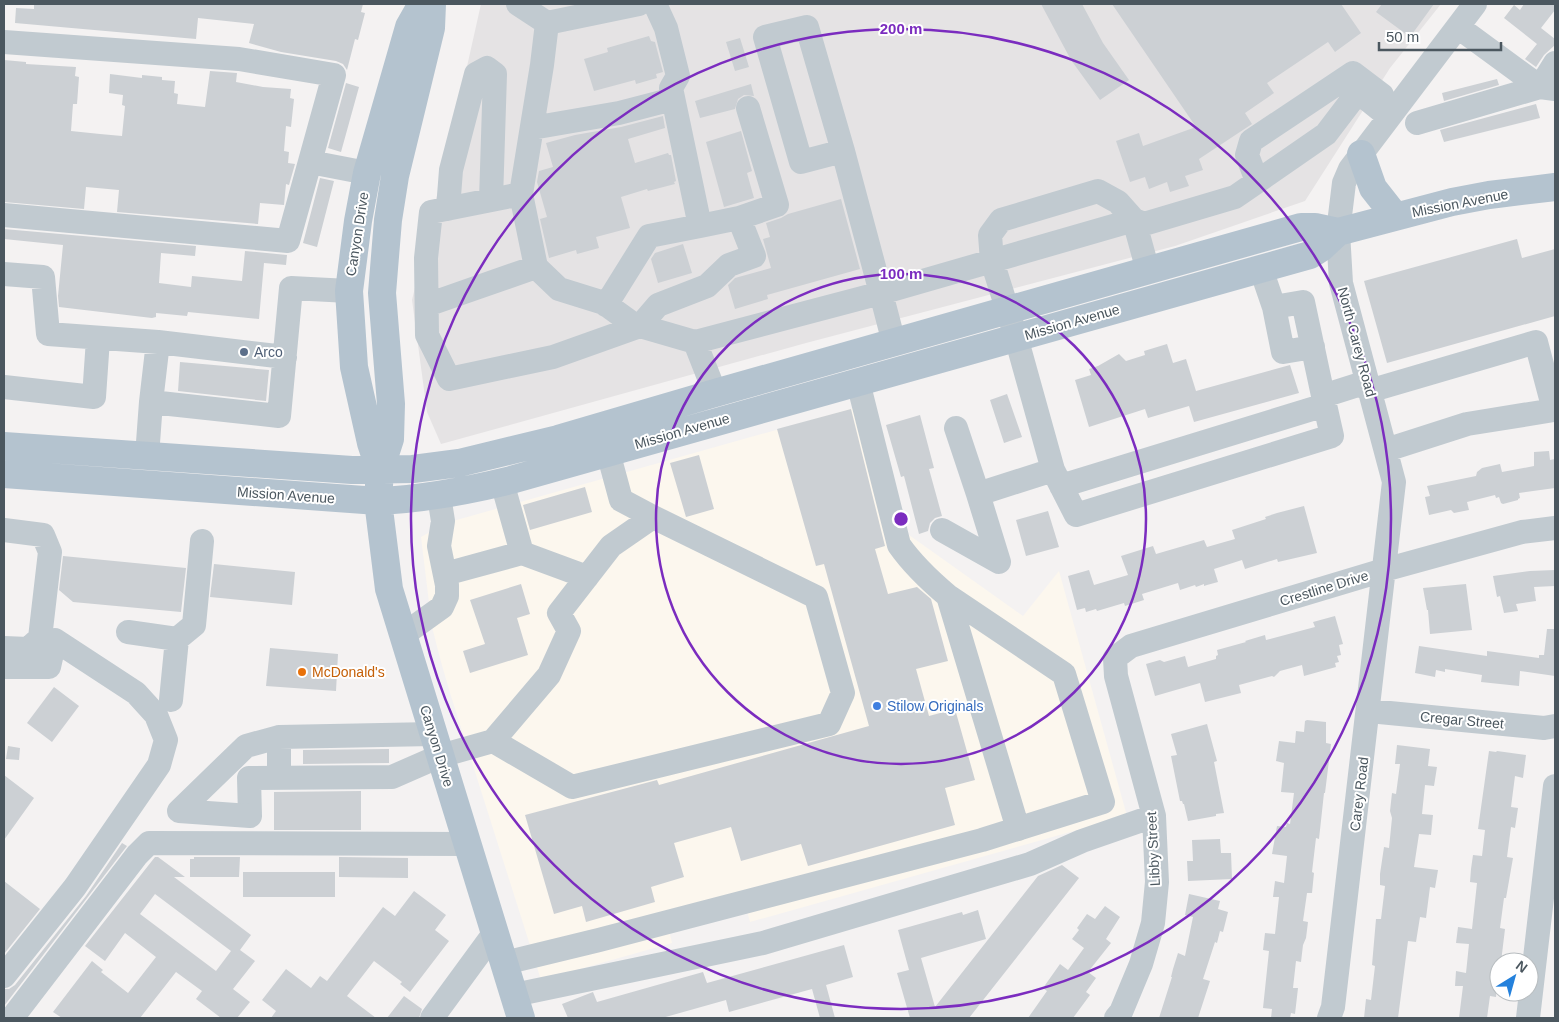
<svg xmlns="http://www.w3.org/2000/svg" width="1559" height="1022" font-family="Arial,sans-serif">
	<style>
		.commercial { fill: #fcf7ee }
		.education { fill: #e5e3e4 }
		.building { fill: #ccd0d4; fill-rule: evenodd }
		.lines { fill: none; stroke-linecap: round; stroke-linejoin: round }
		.minor { stroke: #c1cad0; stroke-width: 24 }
		.major { stroke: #b4c3cf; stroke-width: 28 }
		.ring { fill: none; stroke: #7b2cbf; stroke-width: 2.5 }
		.service-dot { fill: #5c6f8a; stroke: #fff; stroke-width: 2 }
		.food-dot { fill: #e8710a; stroke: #fff; stroke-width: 2 }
		.shop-dot { fill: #3f7fe0; stroke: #fff; stroke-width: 2 }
		.labels { text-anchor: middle; stroke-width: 4; stroke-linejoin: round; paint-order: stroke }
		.street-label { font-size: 14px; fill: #4b575f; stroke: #fff }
		.service-label { font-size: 14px; fill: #4e5e75; stroke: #fff; text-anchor: start }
		.food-label { font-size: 14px; fill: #c56008; stroke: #fff; text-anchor: start }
		.shop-label { font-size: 14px; fill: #366cbe; stroke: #fff; text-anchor: start }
		.centre { fill: #7b2cbf; stroke: #fff; stroke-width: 2.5 }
		.ring-label { font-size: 15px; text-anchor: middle; font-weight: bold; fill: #7b2cbf; stroke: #fff; stroke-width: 4; stroke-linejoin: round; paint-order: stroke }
	</style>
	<rect width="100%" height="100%" fill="#f4f2f2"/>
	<path class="commercial" d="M868,404L902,530L1023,616L1059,571L1127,816L750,922L745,904L668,926L672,943L541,980L451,696L441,662L432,627L421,537L446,523Z"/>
	<path class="education" d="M481,4H1441L1390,68L1305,201L1175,246L806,343L441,444L427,412L412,300L455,120Z"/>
	<path class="building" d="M34,4H363L361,12L365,13L358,40L355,39L347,70L343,64L336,61L281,52L249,43L254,24L198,18L196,39L15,23L16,8L34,9Z
		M1041,4H1082L1103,43L1129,80L1100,100L1071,60Z
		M1112,4H1341L1361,33L1335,52L1328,42L1267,83L1274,93L1245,113L1252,124L1199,159L1203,170L1185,176L1189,186L1170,192L1167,182L1149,189L1145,177L1130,182L1116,141L1139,133L1143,146L1196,127Z
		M1382,4H1434L1410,37L1376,12Z
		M1524,4H1555V10L1541,28L1555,39V45L1544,55L1536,67L1525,59L1537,44L1504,18L1514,5L1520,10Z
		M649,36L651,41L655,42L663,72L656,74L657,78L636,84L635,80L594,91L584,59L608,52L607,48Z
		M740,38L749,67L735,71L726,42Z
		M4,60L26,62V64L76,67L75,76L79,77L77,104H73L71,131L100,134L122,136L125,106L122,105L123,95L109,93L110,74L142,78V75L162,77V80L175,81L174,93L178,94L177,104L205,107L210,71L237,73L236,82L263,87L291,89L290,98L294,99L291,127L286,126L284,151L289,152L288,163L295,164L289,185L286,184L284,205L260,203L258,224L117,212L119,190L86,187L84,209L4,202Z
		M1497,79L1499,85L1444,101L1442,93Z
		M346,83L359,87L341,152L328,148Z
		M751,84L754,96L744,95L738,99L735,109L700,118L695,101Z
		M1536,104L1540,118L1444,142L1440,130Z
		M663,116L665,128L628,139L635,163L668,153L669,155H671L676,181L674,182L675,184L648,191L647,189L621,197L630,228L596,237L599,248L577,254L576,250L549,258L540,219L547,217L537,182L539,171L553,167L546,143L575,135L621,127Z
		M741,131L752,171L747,173L754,198L724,207L706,142Z
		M320,178L334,181L317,247L303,243Z
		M841,199L860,269L767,295L768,299L735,309L728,285L735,278L771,268L763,239L770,237L766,223L781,218L788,214Z
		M4,229L196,246L195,256L161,253L159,283L191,287L192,276L242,281L245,251L287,255L286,265L264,263L259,319L188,312L187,316L156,313V317L152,318L59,307L58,296L63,245L4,239Z
		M1517,239L1522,258L1555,249V316L1387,363L1364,281Z
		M683,244L692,273L658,283L651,259L655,253Z
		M1167,344L1173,363L1186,359L1196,391L1290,365L1299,393L1194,422L1189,406L1148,418L1145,409L1089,427L1075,380L1091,375L1089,369L1098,366L1119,354L1126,361L1145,355L1144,351Z
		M180,362L269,370L266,401L178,391Z
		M1007,394L1022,437L1004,443L990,400Z
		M851,409L885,546L875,549L888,594L917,587L931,599L948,661L916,669L929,716L955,709L975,780L945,788L955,825L808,866L801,844L741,861L731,827L674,843L684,877L651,887L655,902L586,922L582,906L554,914L525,815L657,780L659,785L869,726L824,564L816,566L777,429Z
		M920,415L934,468L929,469L942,516L935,518L930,523L928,531L919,534L904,476L901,477L886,425Z
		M1549,451L1550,460L1555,459V488L1519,493L1520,498L1518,499V500L1503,504L1501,503L1499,497L1496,498L1495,495L1467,502L1469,510L1454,513L1451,510L1429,515L1425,497L1430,496L1427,486L1476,476L1477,472L1482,468L1500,464L1502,472L1534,466V452Z
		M699,455L714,509L686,517L670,463Z
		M585,487L592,512L530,530L523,505Z
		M1304,506L1317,553L1278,562L1277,559L1245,569L1242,560L1214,569L1218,582L1207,585L1204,586V584L1196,587L1195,585L1180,590L1178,583L1142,594L1144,600L1125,606L1124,603L1097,611L1096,609L1086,612L1085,608L1077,610L1068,576L1089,570L1094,585L1128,575L1121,556L1153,546L1156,554L1204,540L1207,547L1235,539L1232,530L1266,519L1265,517L1277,513Z
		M1048,511L1059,547L1026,556L1016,520Z
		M63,556L186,568L181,612L73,602L59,590Z
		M214,564L295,572L292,605L210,597Z
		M1555,570V586L1534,587L1536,601L1516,604L1518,611L1504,613L1500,596L1497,597L1493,576L1530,571Z
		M521,584L530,614L517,618L528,655L470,673L463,651L485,644L470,600Z
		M1466,584L1472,630L1430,634L1428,610H1427L1423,588Z
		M1335,616L1343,644L1339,645L1341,655L1337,656L1339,662L1335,663L1336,667L1304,676L1302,665L1280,671L1274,677L1272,676L1239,685L1241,693L1205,702L1200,683L1155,696L1146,664L1160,660L1164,662L1185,656L1188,667L1216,659V656L1218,655L1217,650L1246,642L1245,641L1265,635L1266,640L1315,627L1313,622Z
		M1547,629H1555V676L1520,671L1519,686L1481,682L1482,675L1445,669V672L1436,670L1435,677L1415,673L1419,646L1487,656V651L1539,658V655H1544Z
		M270,648L338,654L336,691L266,686Z
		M54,687L79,706L52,742L27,723Z
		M1307,720L1326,722V743L1331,744L1325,793H1324L1319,839L1316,838L1312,872L1314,873L1312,893H1307L1303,921L1308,922L1306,938L1303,945L1301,962L1296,961L1293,988H1298L1295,1014L1291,1013L1290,1018H1271L1272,1009L1263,1008L1269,951L1263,950L1265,933L1275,934L1279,897H1273L1275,881L1284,883L1287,856L1272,854L1277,826L1286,827L1287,823L1290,824L1294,793L1281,792L1284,763L1276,761L1279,741L1295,743L1296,731L1304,732L1305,721Z
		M1207,724L1217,761L1214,762L1224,813L1216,814V816L1188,821L1184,804H1183L1182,801H1180L1171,756L1177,755L1171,734Z
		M1397,745L1430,749L1428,766L1437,767L1434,786L1425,785L1422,814L1433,815L1431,835L1419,834L1414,867L1438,870L1435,888L1430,887L1426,918L1420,917L1416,942L1408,941L1398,1018H1364L1366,999L1371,1000L1375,966L1372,965L1376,919H1381L1385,886L1380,885V874L1384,847L1389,848L1392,818L1390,811L1392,793L1396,794L1400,764H1395Z
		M8,746L20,748L19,760L6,759Z
		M389,749V763L303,764V750Z
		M1489,751L1496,752L1497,751L1526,755L1523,778L1515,776L1511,807L1518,808L1515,828L1511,827L1507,857L1513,858L1506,898H1504L1500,928L1505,929L1501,962L1499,961L1496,997L1490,996L1487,1018H1459L1463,986H1455L1456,971L1466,973L1469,944L1456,943L1458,927L1472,929L1477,883L1470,882L1471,869L1473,855L1482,856L1485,830L1478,829Z
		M4,775L34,798L4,840Z
		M361,791V830H274V792Z
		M1220,839L1221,853H1231L1232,879L1188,881L1187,861H1193L1192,840Z
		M122,843L127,846L4,1006V989H9L15,985L86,896Z
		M155,857H158L185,877H174L251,935L240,950L255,961L233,989L250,1002L237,1018H221L196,999L202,991L176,972L140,1018H62L53,1012L92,961L103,970L101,972L128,993L156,957L125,933L105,961L85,946ZM155,894L231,951L216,971L140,914Z
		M194,857H240L239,877H190V859H194Z
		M339,857L408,858V878L339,877Z
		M1062,865L1079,878L969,1018H910L897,973L909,970L898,930L962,912L963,915L978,910L986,939L921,958L935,1007L1038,876Z
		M243,872H335V897H243Z
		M4,881L40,909L4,954Z
		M414,891L446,915L435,930L449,941L410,992L400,984L402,982L374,961L347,996L376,1018H271L276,1011L262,1000L286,969L311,988L320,976L327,981L383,907L395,916Z
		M1189,894L1220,901L1218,909L1228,912L1223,932L1220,931L1217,943L1215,942L1203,979L1210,981L1198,1018H1159L1172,977H1171L1173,969L1178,953L1185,956L1193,917L1185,915Z
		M1105,906L1120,917L1106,939L1111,943L1088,972L1096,978L1086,992L1090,995L1073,1018H1028L1047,991L1043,988L1060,964L1068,970L1084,948L1072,939L1079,930L1077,928L1087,914L1095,919Z
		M844,945L853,977L826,985L835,1018H820L812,989L729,1012L726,1000L662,1018H568L562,1004L593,992L597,1002L703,972L707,983Z
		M404,996L422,1009L419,1018H387Z"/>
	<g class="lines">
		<path class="minor" d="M518,4L547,23L542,65L521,194L536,267L559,289L604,303L633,324L695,342
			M547,23L639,4
			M1458,27L1540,87
			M4,42L239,59L334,75L288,241L4,215
			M1540,87L1555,63
			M1417,123L1540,87L1555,89
			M532,128L619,113L673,99
			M843,151L801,162L765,37L807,27L843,151L881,293L1134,220L1144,224L1235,197L1326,134L1358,92L1389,117
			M310,162L367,173
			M1257,181L1247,155L1251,141L1353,73L1382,95
			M521,194L431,212L426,258L427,335L449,379L553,357L640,326L658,305L707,286L729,265L754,256L739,218L700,226L671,88L678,76L666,28L655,4
			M448,209L451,170L476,74L487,68L495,74L491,200
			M739,218L777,205L748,108
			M1261,269L1274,307L1283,352L1313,347
			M4,274L43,277L48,334L158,342
			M427,305L536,267
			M606,305L649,236L700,226
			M1274,307L1303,302L1325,405
			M285,357L158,342L151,402L279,416L291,288L349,291
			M858,382L899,545C913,565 929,580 948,596
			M4,387L94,397L98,339
			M1369,391L1536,342L1554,410H1555
			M715,393L695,342L881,293L894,343
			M1323,396L1367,382
			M956,428L978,494L1053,470L1016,337L992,261L990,235L1001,220L1098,191L1118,202L1134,220L1148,271
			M1386,450L1467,424L1554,410
			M147,456L151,402
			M1053,470L1076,515L1332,436L1325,405L1061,486
			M4,530L43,535L50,552L40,638L28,649L4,648
			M942,530L999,562L978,494
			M522,553L587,577
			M445,574L522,553L502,482
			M128,632L177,639
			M403,635L442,607L447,596V585L439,546L443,521L439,496
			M4,667H49L55,640L136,693L156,715L166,740L159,765L75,887L4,976
			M171,700L177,639L194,625L202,541
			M1369,711L1544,728L1555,726
			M279,737L246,746L179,811L250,816L249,778L392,777L440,756L493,741L572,787L829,724L843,693L816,597L653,517L621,500L608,452
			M493,741L549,675L569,631L559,613L611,546L653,517
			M279,778V737L433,734
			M504,963L599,940L982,840L1103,802L1064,674L948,596L1018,829
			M514,995L763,943L1030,864L1082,841L1154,816
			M12,1018L137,855L149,843L466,844
			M432,1018L495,932
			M1116,1018L1121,1012L1141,964L1153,923L1157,882L1154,816L1116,676L1115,658L1131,646L1384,570L1522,532L1555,528
			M1329,1018L1333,1007L1394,482L1341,283L1338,232L1344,183L1350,169L1475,4
			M1528,1018L1555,786"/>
		<path class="major" d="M432,4L431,28L395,176L388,220L382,293L391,404L390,439L380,470L378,501L389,589L521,1018
			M1361,154L1373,188L1395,216
			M4,446L352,470L413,469L459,463L558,439L715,393L1301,227H1315L1338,232L1452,202L1489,195L1555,187
			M380,470L371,443L354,367L349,291L358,221L367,173L409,27L422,4
			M4,474L378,501C425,499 466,491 511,480L1310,255L1321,248L1338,232"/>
	</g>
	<g class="ring">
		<circle cx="901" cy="519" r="245"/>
		<circle cx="901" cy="519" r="490"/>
	</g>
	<circle class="service-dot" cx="244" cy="352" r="5"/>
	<circle class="food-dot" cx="302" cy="672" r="5"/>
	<circle class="shop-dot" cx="877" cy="706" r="5"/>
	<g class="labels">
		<g class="street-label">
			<text transform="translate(1460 203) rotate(-11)" y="5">Mission Avenue</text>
			<text transform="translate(357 234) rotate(-81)" y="5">Canyon Drive</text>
			<text transform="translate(1072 322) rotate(-16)" y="5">Mission Avenue</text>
			<text transform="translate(1357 342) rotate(75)" y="5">North Carey Road</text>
			<text transform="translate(682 431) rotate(-16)" y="5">Mission Avenue</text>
			<text transform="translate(286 495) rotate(4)" y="5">Mission Avenue</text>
			<text transform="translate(1324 588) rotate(-17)" y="5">Crestline Drive</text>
			<text transform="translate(1462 720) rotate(5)" y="5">Cregar Street</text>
			<text transform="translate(437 746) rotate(73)" y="5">Canyon Drive</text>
			<text transform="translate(1359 794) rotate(-83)" y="5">Carey Road</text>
			<text transform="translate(1153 849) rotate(-93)" y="5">Libby Street</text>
		</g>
		<g class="service-label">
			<text x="254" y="357">Arco</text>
		</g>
		<g class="food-label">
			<text x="312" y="677">McDonald's</text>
		</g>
		<g class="shop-label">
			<text x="887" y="711">Stilow Originals</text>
		</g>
	</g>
	<circle cx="901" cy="519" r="8" class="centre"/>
	<g class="ring-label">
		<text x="901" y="34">200 m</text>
		<text x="901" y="279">100 m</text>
	</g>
	<rect width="1559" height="1022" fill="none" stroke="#4b575f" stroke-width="10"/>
	<g transform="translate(1514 977) rotate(37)"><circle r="24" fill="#ffffff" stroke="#b7bcbf"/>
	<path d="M0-4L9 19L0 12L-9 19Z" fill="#2481dc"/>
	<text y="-8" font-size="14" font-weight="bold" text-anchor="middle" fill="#4b575f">N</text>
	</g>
	<path d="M1379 42v8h122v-8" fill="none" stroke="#4b575f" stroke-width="2.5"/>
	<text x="1386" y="42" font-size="15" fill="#4b575f" stroke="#ffffff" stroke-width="4" paint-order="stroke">50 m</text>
</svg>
